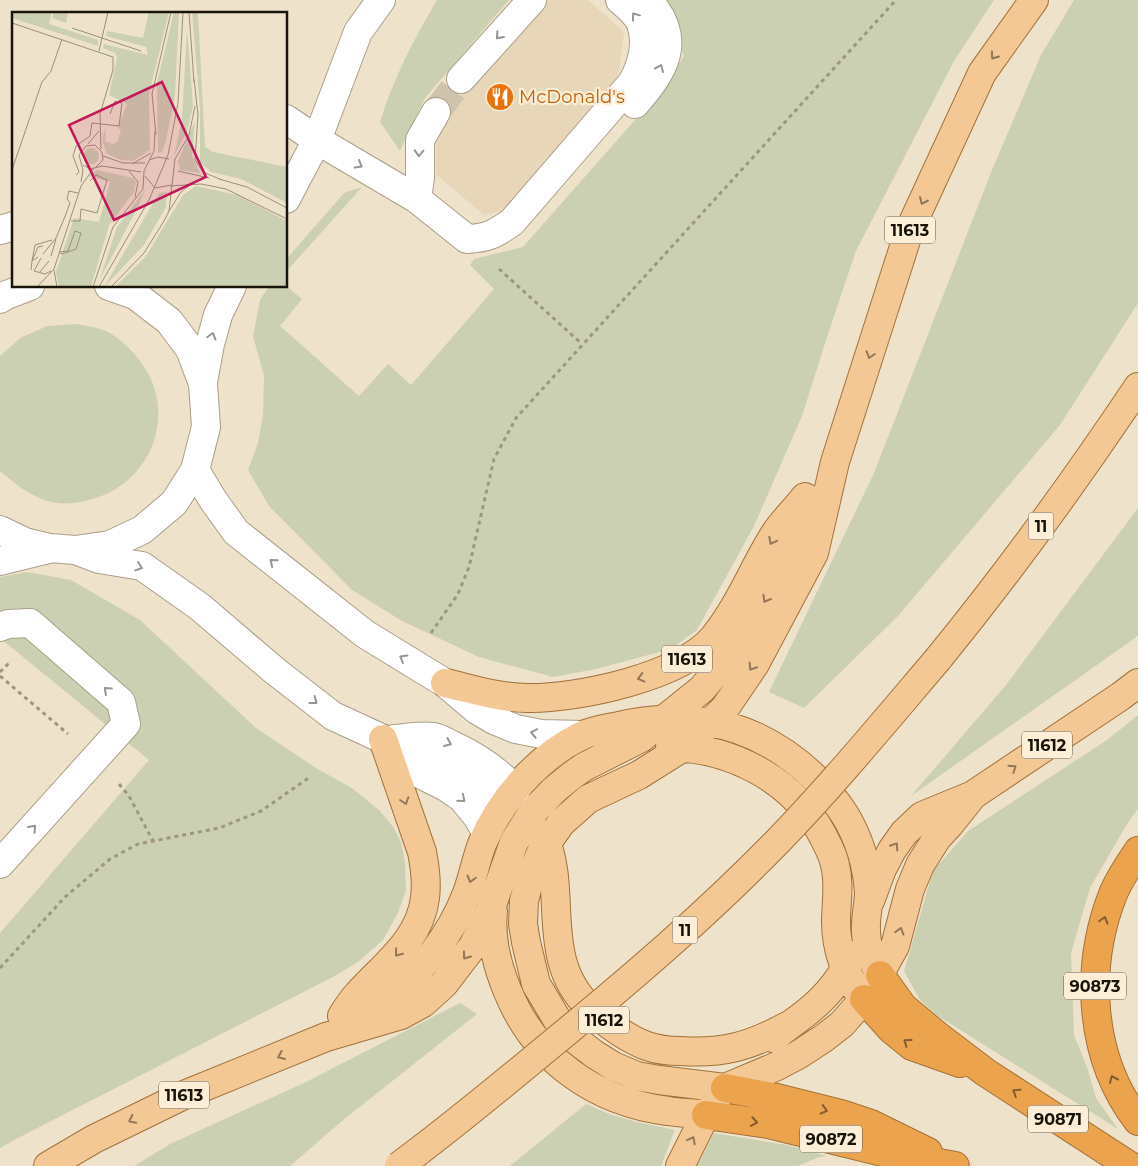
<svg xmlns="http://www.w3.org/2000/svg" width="1138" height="1166" font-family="Montserrat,sans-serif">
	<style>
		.built { fill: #e7d6b7 }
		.green { fill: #ccd0b2 }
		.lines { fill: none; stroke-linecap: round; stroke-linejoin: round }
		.minor-tunnel { stroke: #cfc3ad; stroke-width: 28; stroke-dasharray: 28 14; stroke-linecap: butt }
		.minor-casing { stroke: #ab9f88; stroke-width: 30 }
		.major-casing { stroke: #a27137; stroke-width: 30 }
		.highway-casing { stroke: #a27137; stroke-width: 30 }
		.path { stroke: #9f9583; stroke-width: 3; stroke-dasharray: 4 4; stroke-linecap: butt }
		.minor { stroke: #fff; stroke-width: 28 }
		.major { stroke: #f4c895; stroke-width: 28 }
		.highway { stroke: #eca34e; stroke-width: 28 }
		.major-bridge-casing { stroke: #a27137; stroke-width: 30; stroke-linecap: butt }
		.major-bridge { stroke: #f4c895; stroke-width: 28 }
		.oneway { stroke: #979591 }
		.oneway2 { stroke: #917757 }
		.oneway3 { stroke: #825c2c }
		.labels { text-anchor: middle; stroke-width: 4.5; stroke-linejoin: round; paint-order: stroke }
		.shield { fill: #fdefd7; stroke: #5d5648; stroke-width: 1 }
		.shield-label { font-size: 16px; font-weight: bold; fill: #18140b }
		.food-label { font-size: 18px; fill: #c56008; stroke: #fdefd7; text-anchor: start }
		.inset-road { fill: none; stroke: #99907e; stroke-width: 1 }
		.view { fill: #c2185b; fill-opacity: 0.15; stroke: #c2185b; stroke-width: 2.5 }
		.inset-edge { fill: none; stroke: #18140b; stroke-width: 2.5 }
	</style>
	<rect width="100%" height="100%" fill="#efe2ca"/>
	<path class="built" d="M549,0H588L624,32L617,85L508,209L484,215L436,174L437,123L543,4Z"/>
	<path class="green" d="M437,0H509L425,98L400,151L380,122C393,79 414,39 437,0Z
		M659,0H994L954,61L856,251L828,334L802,416L754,526L697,630L671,649L596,669L553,677L479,657L402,621L352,590L269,506L248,470L258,443L263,415L264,376L253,336L260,300L269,286H286L302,299L280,326L359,396L388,364L411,385L494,289L470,265L474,259L523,247L663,88L684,56L667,10Z
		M1074,0H1138V303L1060,425L898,616L804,708L769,692L874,473L992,170L1041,55Z
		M362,187L286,272V261L289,256L344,193Z
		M77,324C86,326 97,327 106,331C120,338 131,349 140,361C180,412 151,486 89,500C75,504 58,505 44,500C26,493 14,483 0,471V356L20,338L47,326Z
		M1138,508V636L911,796L1006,685Z
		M27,572L71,580L140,620L256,728L316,768L352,788L380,811L394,828L401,842L405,862L406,890L398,913L383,940L358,962L333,977L16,1139L0,1148V933L149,760L0,638V577Z
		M1138,715V809L1127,824L1090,888L1071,953L1074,1035L1087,1067L1096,1098L1118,1129L938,1016L920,1000L904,971L933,871L968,831L1107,740Z
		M460,1003L477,1014L342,1121L290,1166H134L170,1144L304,1083Z
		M586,1104L612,1115L637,1122L675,1130L661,1166H510Z
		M714,1133L787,1145L827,1156L819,1157L798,1166H697Z"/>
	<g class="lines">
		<path class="minor-tunnel" d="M436,112L461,79"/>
		<defs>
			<path id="minor" d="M461,79L532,0
				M635,104C666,69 683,39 648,0
				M286,119L317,140L417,199L467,239C488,238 495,234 512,222L632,83C642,65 648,44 641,24C638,15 627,6 620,0
				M286,199L317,140L358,32L381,0
				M417,199L420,177V140L436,112
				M0,230L14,226
				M0,299L4,296L30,286
				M203,382L210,344L218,315L232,286
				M195,470L213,500L236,532L365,634L445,683L477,710L494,720L516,729L541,734L582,735
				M0,530L25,542L50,548L75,550L110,545L142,530L174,503L195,470L206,427L203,384L190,349L169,321L135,295L109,286
				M75,550L99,559L142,566L200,607L275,671L333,716L383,739L461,772L486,791L500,810
				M0,561L49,549
				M0,627L8,624L30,623L121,702L126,724L0,864
				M394,739C407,738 421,735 434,737C440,738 446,742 452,745C476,756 497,770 516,790
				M392,749L412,770L446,787L462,798L476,815L487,833"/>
			<path id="major" d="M938,659C1009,572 1075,481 1138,387
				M445,683C472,689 499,698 527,698C576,699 682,677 714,637C740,605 754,566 776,532C784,520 796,509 805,497
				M670,747C731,748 792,779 822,834C827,844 833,854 835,865C840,884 836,903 836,922C836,949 846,979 864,999
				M973,795L950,824L937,838L920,865L910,889L895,946L869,993L842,1024L824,1038L798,1055L775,1067L725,1088L659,1080L637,1076L613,1066L594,1054L572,1037L558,1021L536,984L526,942L523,924L524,901L529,881L542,850L561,823L588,799L639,775L682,748L711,722L725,708L755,664L814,553L835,462L909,231L982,73L1034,0
				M543,834C562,876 551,917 562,960C568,984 583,1004 602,1019C616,1030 630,1040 647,1046C658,1050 670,1051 681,1051C722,1054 751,1046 787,1026
				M870,901L882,869L892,850L904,833L922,816L973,795L1121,696L1138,683
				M493,911C490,940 497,966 508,992C536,1060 596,1102 668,1111C680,1113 693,1113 706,1115
				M342,1016C347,1008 352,1000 358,994C384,965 420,940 425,898C427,883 425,867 422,852L383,739
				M344,1025C375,1003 410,984 433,953C447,935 459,914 467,893C473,877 476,860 482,844C500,800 538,757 581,736C591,731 603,729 614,727C646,719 675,717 707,722C763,730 815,768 845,815C859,838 867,866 869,892C869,905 865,918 866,931C866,946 873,962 880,975
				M773,1038C786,1027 801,1018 813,1007C830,993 843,974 853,955
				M48,1166L94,1139L184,1095L326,1037L401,1015L423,1003L444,984L473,946L490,911L514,842L532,813L554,790L571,776L584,767L641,738L702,689L730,655L751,626L816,500
				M680,1166L704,1118L716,1101"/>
			<path id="highway" d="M1138,851C1129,865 1119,879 1113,894C1084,968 1089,1058 1138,1121
				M880,975L903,1007L939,1037L985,1072L1130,1166
				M864,999L891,1029L912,1046L960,1063
				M725,1088L777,1098L841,1114L871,1124L928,1152
				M706,1115L768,1124L891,1154L955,1166"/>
		</defs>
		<use href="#minor" class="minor-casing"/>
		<use href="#major" class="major-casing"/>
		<use href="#highway" class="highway-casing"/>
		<path class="path" d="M499,269L582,344
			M431,633L458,594L469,567L494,459L516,418L896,0
			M0,672L10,662
			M0,676L68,734
			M119,784L129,796L153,841
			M0,968L65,897L110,859L138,844L219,828L261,811L310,777"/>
		<use href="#minor" class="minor"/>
		<use href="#major" class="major"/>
		<use href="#highway" class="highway"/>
		<defs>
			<path id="major-bridge" d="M399,1166C452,1127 502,1085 553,1043C631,979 707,914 778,841C834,783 886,720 938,659"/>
		</defs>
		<use href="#major-bridge" class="major-bridge-casing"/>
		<use href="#major-bridge" class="major-bridge"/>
	</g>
	<defs><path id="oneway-chevron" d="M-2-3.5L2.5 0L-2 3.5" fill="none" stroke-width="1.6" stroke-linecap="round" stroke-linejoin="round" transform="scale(1.25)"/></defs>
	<g class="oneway">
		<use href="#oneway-chevron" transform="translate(635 16) rotate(-127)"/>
		<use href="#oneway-chevron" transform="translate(499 36) rotate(132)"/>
		<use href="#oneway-chevron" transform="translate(660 68) rotate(-66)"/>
		<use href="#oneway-chevron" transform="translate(419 153) rotate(92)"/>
		<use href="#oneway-chevron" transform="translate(359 165) rotate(30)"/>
		<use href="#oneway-chevron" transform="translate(212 336) rotate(-74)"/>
		<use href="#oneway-chevron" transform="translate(273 562) rotate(-141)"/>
		<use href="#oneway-chevron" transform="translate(139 567) rotate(19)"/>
		<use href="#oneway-chevron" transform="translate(403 658) rotate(-149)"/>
		<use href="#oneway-chevron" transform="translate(107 690) rotate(-138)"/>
		<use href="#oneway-chevron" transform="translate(314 701) rotate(37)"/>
		<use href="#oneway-chevron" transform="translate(534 733) rotate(-169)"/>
		<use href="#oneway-chevron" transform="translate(448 743) rotate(24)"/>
		<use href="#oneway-chevron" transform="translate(462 799) rotate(40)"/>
		<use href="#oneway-chevron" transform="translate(33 828) rotate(-48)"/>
	</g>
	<g class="oneway2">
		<use href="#oneway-chevron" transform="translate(994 56) rotate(126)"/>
		<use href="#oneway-chevron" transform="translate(923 201) rotate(114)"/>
		<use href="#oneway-chevron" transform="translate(870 355) rotate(108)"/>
		<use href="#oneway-chevron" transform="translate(772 541) rotate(118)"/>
		<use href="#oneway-chevron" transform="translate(766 599) rotate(119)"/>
		<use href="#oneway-chevron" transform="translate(752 667) rotate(122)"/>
		<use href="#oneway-chevron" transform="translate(641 678) rotate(165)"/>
		<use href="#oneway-chevron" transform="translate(1013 768) rotate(-34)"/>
		<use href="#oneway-chevron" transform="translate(405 801) rotate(72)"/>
		<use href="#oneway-chevron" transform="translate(895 846) rotate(-57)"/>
		<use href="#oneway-chevron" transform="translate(471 879) rotate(105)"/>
		<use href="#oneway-chevron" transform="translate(900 931) rotate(-74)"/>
		<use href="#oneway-chevron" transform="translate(398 953) rotate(128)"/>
		<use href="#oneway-chevron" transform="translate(466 956) rotate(126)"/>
		<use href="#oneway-chevron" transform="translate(281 1056) rotate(157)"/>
		<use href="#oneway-chevron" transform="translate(132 1120) rotate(154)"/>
		<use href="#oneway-chevron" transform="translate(692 1140) rotate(-62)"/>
	</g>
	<g class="oneway3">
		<use href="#oneway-chevron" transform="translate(1104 920) rotate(-74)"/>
		<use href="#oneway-chevron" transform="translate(907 1042) rotate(-144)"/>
		<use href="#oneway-chevron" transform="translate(1113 1079) rotate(-114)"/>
		<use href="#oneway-chevron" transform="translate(1016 1092) rotate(-147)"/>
		<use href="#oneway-chevron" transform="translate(824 1110) rotate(15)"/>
		<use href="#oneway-chevron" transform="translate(754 1122) rotate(10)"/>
	</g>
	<defs>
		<symbol id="restaurant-disc" viewBox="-11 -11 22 22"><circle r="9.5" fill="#e8710a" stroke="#fdefd7"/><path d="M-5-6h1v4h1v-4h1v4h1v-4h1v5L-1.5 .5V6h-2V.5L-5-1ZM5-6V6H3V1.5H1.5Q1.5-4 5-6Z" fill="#fff"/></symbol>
	</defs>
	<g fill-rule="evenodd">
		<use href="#restaurant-disc" x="484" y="81" width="32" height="32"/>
	</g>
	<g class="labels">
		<g class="shield">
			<rect x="885" y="216.5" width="50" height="27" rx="4"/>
			<rect x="1028.5" y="512.5" width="25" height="27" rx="4"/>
			<rect x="662" y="645.5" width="50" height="27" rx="4"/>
			<rect x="1022" y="731.5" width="50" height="27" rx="4"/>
			<rect x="672.5" y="916.5" width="25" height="27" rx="4"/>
			<rect x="1064" y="972.5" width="62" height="27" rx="4"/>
			<rect x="579" y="1006.5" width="50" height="27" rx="4"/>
			<rect x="159" y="1081.5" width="50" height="27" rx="4"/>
			<rect x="1028" y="1105.5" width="60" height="27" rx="4"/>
			<rect x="800" y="1125.5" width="62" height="27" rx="4"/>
		</g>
		<g class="shield-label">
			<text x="910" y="236">11613</text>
			<text x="1041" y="532">11</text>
			<text x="687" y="665">11613</text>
			<text x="1047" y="751">11612</text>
			<text x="685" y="936">11</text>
			<text x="1095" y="992">90873</text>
			<text x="604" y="1026">11612</text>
			<text x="184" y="1101">11613</text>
			<text x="1058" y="1125">90871</text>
			<text x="831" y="1145">90872</text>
		</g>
		<g class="food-label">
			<text x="519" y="103">McDonald's</text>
		</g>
	</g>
	<g transform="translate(12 12)">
		<rect width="275" height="275" fill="#efe2ca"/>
		<path d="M0,0H40L37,12L86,28V34L0,6ZM42,0H56L54,11L40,6ZM137,0H157L137,82L138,138L121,149L109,148L95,142L91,131V123L94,115L93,129L101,132L106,129L109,118L106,116L115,92L97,83L105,46L103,41L91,36L92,32L136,43L134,35L94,24L95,19L131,26ZM162,0H167L163,84L154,129L150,140L146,141L145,71ZM180,0H186L193,135L201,140L275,155V191L229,167L199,160L188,150V96ZM175,16L181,94L175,120L162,144L170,108ZM183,109L180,144L188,161L168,158L166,149ZM71 144a8 8 0 1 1 16 0a8 8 0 1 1-16 0ZM85,158L121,166L124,170L122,180L97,213L79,275H47L44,260L62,206L87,210L98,170L77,164ZM184,174L225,183L275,209V275H103L134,244L171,183ZM133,178L125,197L87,269L105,215ZM155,180L154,195L132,233L92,275L147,181Z" fill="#ccd0b2"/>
		<path class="inset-road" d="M177,0L182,70M0,11L101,45V58L88,102L89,137M60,16L129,39M87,39L96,0M182,67L186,103L183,148L191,160L210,168M144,123L140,82L159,0M76,132L87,119M91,144L111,151H133M137,148L146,145L157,147M120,152L139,141M71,153L78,157L90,154L129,160M0,158L30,70L39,59L50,27M117,159L126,170L123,185M166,159L197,166M64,163L67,160L61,144L64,134L78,124L80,111L107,114L110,91L103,89L98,102M133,164L143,176L159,173M207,167L235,175L275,196M69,170L71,158L67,143L74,134L83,133L90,140L91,148L84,155M158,174L189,172L214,177L275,207M69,197L85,201L95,168L84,163L78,169M157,199L169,180L179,172M59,209H68L69,197M63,219L69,221L64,237L50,242L47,240L56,239ZM31,242L44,226L52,207L58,191L55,187L57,179L66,181M39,244L44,227M29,246L22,259L33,262L39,259M20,249L23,233L40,228M20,249L26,235L31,234M19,258L20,249L26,245M42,258L45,275M27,261L37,249M25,275L42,257L69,174L82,156M81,275L101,215L131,177L132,159L142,139L143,119M87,275L137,188L156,143L166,91L171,0M99,275L132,241L152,209L157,199L163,147L177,123L183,94"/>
		<path class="view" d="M150,70L194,165L102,208L57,113Z"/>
		<rect width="275" height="275" class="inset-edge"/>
	</g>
</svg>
